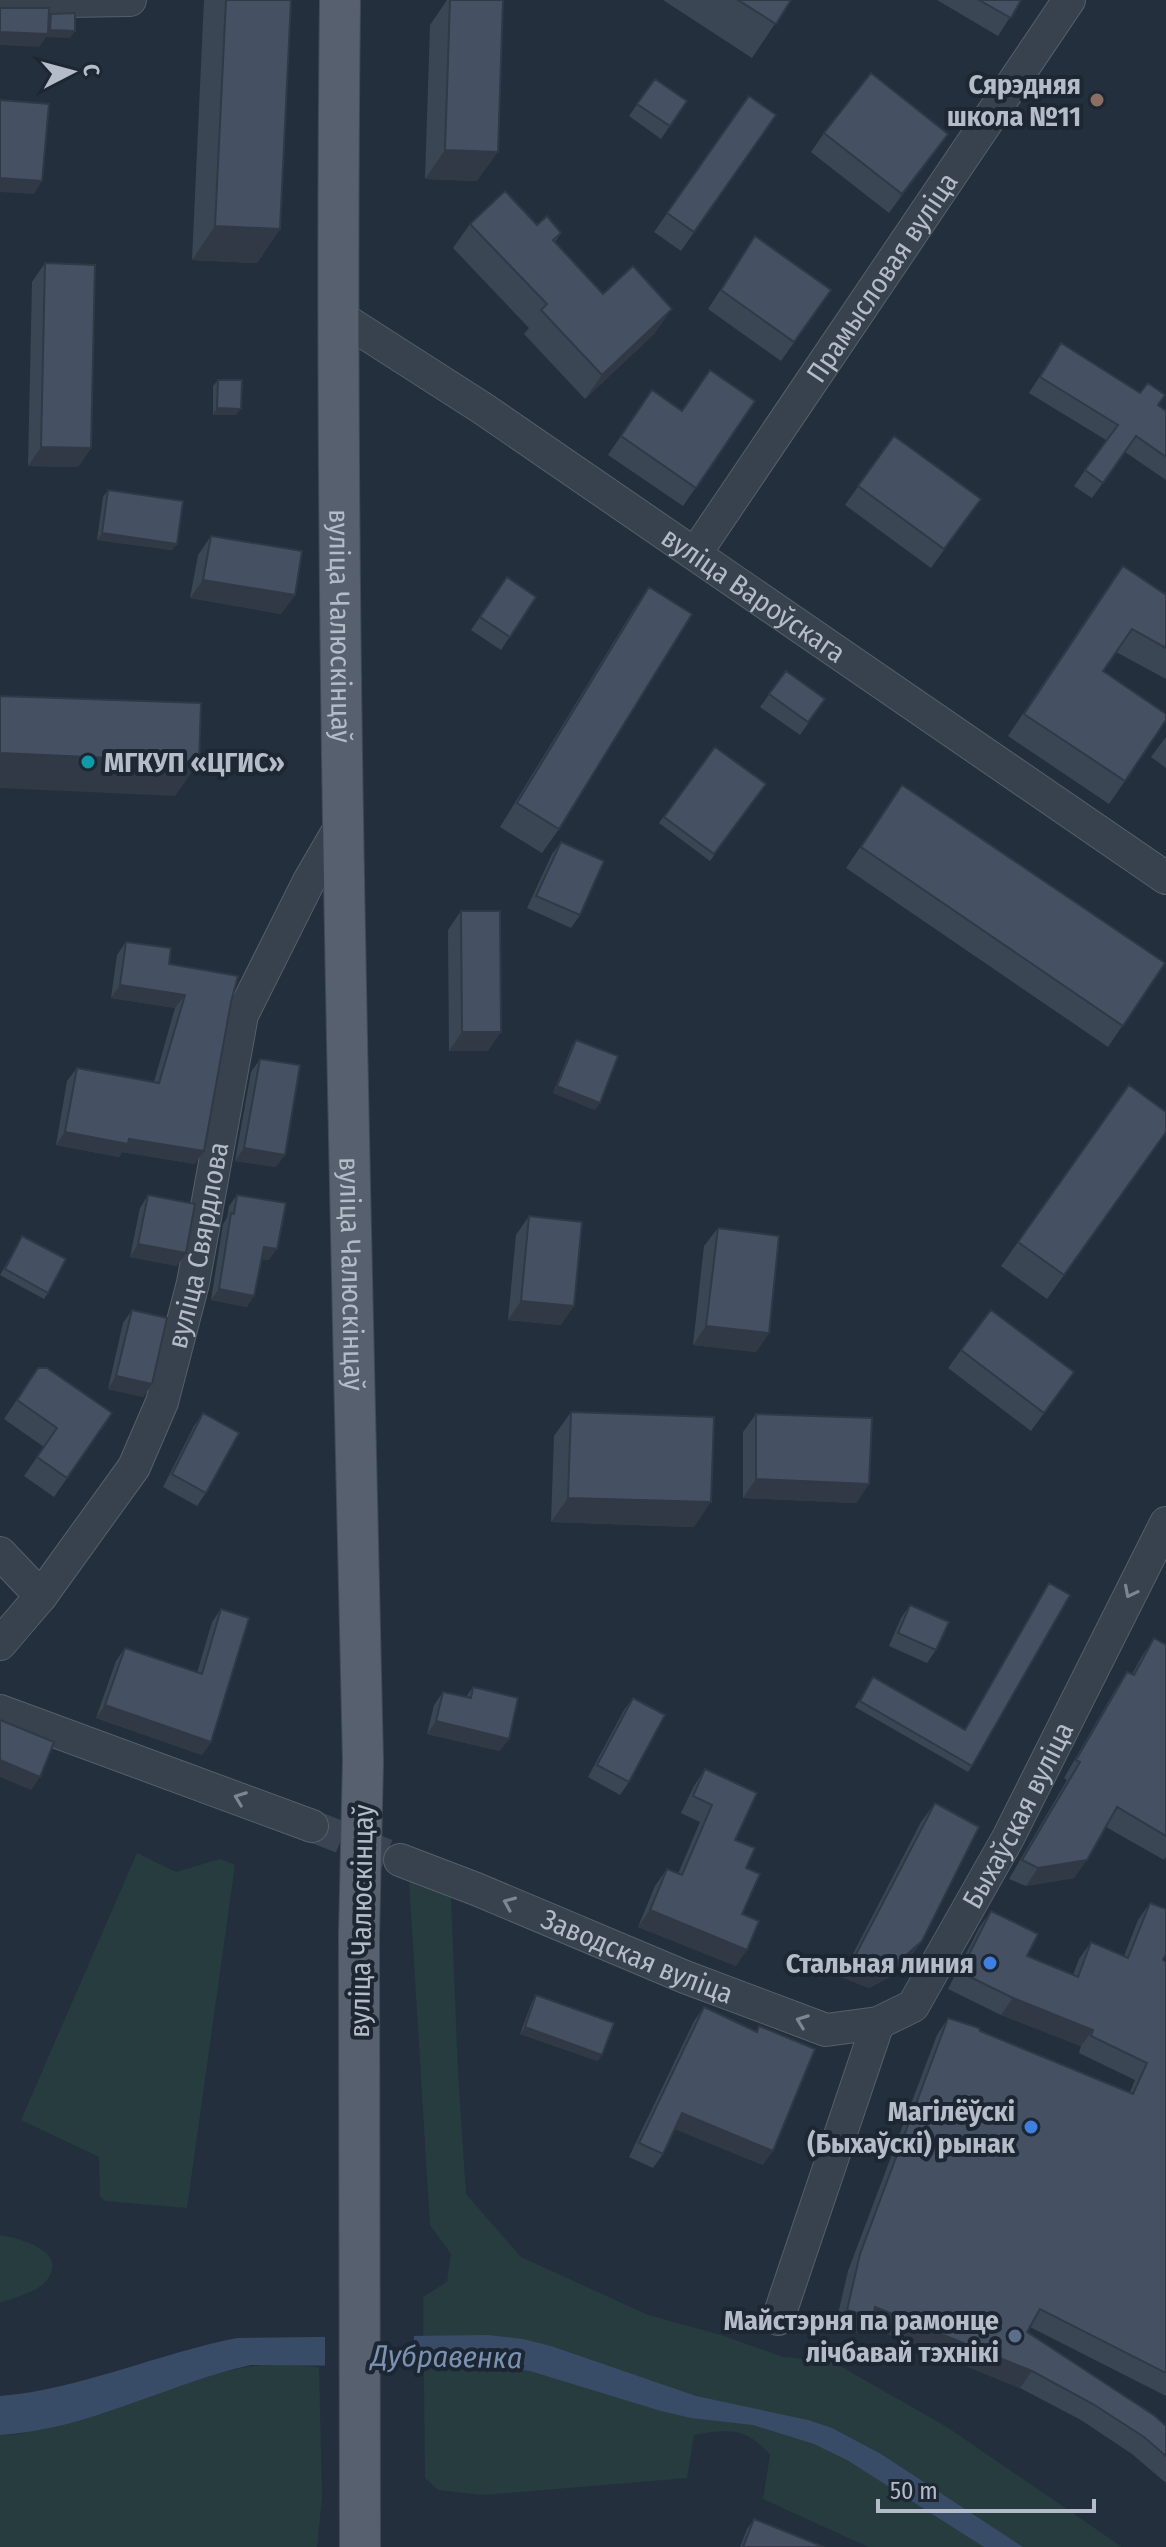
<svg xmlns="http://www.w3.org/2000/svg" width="1166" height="2547" font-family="'Fira Sans Condensed',sans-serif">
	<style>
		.green { fill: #263c3f }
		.water { fill: #394c67 }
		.pier { fill: #242f3e }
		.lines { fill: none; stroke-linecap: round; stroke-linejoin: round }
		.minor-tunnel { stroke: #3a4453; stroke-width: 32; stroke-dasharray: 32 16; stroke-linecap: butt }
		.minor-casing { stroke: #565f6c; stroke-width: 34 }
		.major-casing { stroke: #414a57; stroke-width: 42 }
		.minor { stroke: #38414e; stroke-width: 32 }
		.major { stroke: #56606e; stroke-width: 40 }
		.major-bridge-casing { stroke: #414a57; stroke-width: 42; stroke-linecap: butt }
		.major-bridge { stroke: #56606e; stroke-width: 40 }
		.wall { fill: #3b4654 }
		.shaded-wall { fill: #303945 }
		.building { fill: #455162; stroke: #303945; stroke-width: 2 }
		.oneway { stroke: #7c8592 }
		.education-dot { fill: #8d6e63; stroke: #1d2633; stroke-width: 3 }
		.culture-dot { fill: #0f9aa8; stroke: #1d2633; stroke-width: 3 }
		.shop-dot { fill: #3f7fe0; stroke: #1d2633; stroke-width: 3 }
		.service-dot { fill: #5c6f8a; stroke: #1d2633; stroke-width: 3 }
		.labels { text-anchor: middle; stroke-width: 8; stroke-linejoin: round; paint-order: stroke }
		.poi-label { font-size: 28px; font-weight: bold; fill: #b4bcc9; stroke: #1d2633; text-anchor: end }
		.street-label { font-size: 28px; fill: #b4bcc9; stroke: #1d2633 }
		.water-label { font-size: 30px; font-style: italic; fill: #7c92b1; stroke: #1d2633 }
	</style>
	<rect width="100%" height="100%" fill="#242f3e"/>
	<path class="green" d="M137,1853L176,1872L220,1859L235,1865L187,2208L105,2201L100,2196L99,2157L21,2120Z
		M409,1880L451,1898L458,2072L466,2194L521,2257L648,2315L721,2335L783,2357L831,2361L947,2427L1122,2547H868L763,2499L770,2455C746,2427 729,2429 694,2435L687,2478L483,2495L438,2490L425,2478L423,2297L447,2282L451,2254L430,2225Z
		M0,2235C18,2238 69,2250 47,2280C37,2293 14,2297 0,2303Z
		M278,2364L319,2367L322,2497L317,2547H0V2435L19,2434C61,2422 104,2410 145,2397C190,2383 231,2365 278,2364Z"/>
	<path class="water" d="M488,2335L523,2339L551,2346L696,2396L808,2420L832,2428L881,2454L1023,2547H984L847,2460L814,2444L753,2425L691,2418L661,2411L530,2371L500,2367L251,2365C166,2384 87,2430 0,2435V2396C77,2390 160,2353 237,2338Z"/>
	<path class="pier" d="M414,2332V2372L325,2371V2333Z"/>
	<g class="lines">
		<path class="minor-tunnel" d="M312,1826L400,1860"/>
		<defs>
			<g id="minor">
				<path d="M0,2L130,0"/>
				<path id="s1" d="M337,315L482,408L1166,878"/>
				<path id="s2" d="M695,554L1069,0"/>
				<path d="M0,1553L41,1596"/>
				<path id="s3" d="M0,1644L41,1596L134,1467L162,1402L193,1283L242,1015L309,881L345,819"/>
				<path d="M0,1711L312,1826"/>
				<path id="s4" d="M400,1860L476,1889L685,1977L826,2030L878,2023L913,2006L1008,1838L1166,1523"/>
				<path d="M778,2319L878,2023"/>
			</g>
			<g id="major">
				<path id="s5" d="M340,0C333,587 350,1175 363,1762"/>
				<path d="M359,1935L360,2547"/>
			</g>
		</defs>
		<use href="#minor" class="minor-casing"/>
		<use href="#major" class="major-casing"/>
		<use href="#minor" class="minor"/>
		<use href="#major" class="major"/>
		<defs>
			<path id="major-bridge" d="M359,1935L363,1762"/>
		</defs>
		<use href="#major-bridge" class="major-bridge-casing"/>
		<use href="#major-bridge" class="major-bridge"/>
	</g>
	<path class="wall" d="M204,0H291L280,229L257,263L192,260Z
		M447,0H503L477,181L425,179L430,25Z
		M663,0H791L752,58Z
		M937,0H1021L998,36Z
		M655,79L687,101L661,139L629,116Z
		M749,96L776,115L681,251L654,232Z
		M824,133L948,134L889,213L811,152Z
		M470,224L537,225L561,233L555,242L603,294L655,333L585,399L524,334L529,328L453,248Z
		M755,236L831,290L781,361L708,309Z
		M45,263L91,448L78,467L28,466L32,282Z
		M1061,343L1166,411V480L1125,452L1092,498L1074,486L1106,440L1029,393Z
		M218,380L236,415H213V386Z
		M652,390L682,411L755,401L683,506L608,455Z
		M894,436L981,499L931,568L845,505Z
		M108,490L177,544L172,550L97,540L103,497Z
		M211,536L295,595L281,614L190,598L198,555Z
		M507,577L536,597L501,650L471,630Z
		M649,587L559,829L542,853L500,827L632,612Z
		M1107,588L1166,595V679L1116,652L1103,671L1125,781L1109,804L1008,736Z
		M786,671L825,699L800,735L760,707Z
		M1166,737V768L1151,757Z
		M715,747L766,784L710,861L659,823Z
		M902,785L1165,963L1108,1047L846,868Z
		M561,842L580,915L571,928L527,908L552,854Z
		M461,911L488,1051H449L448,930Z
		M126,942L169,964L231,1002L195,1164L122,1152L119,1157L56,1145L67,1081L77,1068L154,1082L175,1008L111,998L117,955Z
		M576,1040L600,1103L595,1110L553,1093L572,1046Z
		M260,1059L276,1167L235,1161L251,1072Z
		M1129,1085L1166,1132L1047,1299L1001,1266Z
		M148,1195L177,1266L130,1257L140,1208Z
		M237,1195L269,1260L262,1259L247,1307L211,1300L223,1224L227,1218L229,1206Z
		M529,1216L561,1325L508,1320L516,1235Z
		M718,1228L769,1333L756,1352L693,1345L704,1246Z
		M22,1236L48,1293L44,1299L0,1275Z
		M132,1310L152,1384L143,1397L108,1389L123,1323Z
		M961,1350L1074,1372L1031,1431L948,1368Z
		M38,1368L112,1413L54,1497L24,1476L44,1447L4,1419Z
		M571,1412L694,1527L551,1522L554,1436Z
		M203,1413L206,1493L197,1506L163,1487L194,1426Z
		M756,1414L869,1484L856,1503L743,1498V1432Z
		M1049,1583L972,1766L968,1772L855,1707L873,1677L965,1729Z
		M910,1605L936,1650L927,1663L889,1646L901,1618Z
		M221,1609L211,1742L202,1755L96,1718L116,1661L125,1648L197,1673L212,1622Z
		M1154,1638L1166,1645V1857L1164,1860L1106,1827L1074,1878L1026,1886L1009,1879L1067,1780L1064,1778L1115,1690L1127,1672L1132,1674L1142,1656Z
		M473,1687L500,1751L427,1734L434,1705L443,1692L466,1697Z
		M633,1698L629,1782L620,1795L588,1777L624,1710Z
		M705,1769L746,1868L736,1966L638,1927L655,1886L667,1869L678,1874L700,1822L681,1813L694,1786Z
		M935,1803L922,1941L909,1959L890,1977L869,1988L841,1977L921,1822Z
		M1150,1903L1163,1960L1166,1962V2396L1030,2327L1027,2332L1166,2426V2483L1132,2454L1081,2420L1020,2388L867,2326L861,2334L835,2327L848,2271L937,2035L948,2018L1130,2092L1135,2080L1079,2053L1081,2046L1001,2015L948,1989L979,1928L991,1911L1027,1956L1073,1975L1079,1959L1091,1942L1124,1956L1138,1920Z
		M536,1995L598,2061L520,2034L532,2002Z
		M704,2007L756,2032L759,2026L763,2165L675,2129L663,2154L653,2168L629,2157L694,2021Z
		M754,2519L824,2547H740L747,2529Z"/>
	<path class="shaded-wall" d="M50,30L75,31L70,38L46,37L39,47L0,45V32L47,34Z
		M948,134L935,153L889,213L902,194Z
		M445,150L498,152L477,181L425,179Z
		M0,178L42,181L34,194L0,192Z
		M215,226L280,229L257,263L192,260Z
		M672,309L655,333L585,399L602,375Z
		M217,408L241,409L236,415H213Z
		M41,447L91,448L78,467L28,466Z
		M102,533L177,544L172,550L97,540Z
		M203,580L295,595L281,614L190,598Z
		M0,753L199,762L175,796L0,788Z
		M120,985L185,995L175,1008L111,998Z
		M462,1032H501L488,1051H449Z
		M557,1086L600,1103L595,1110L553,1093Z
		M65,1132L129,1139L204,1151L195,1164L122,1152L119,1157L56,1145Z
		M244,1148L285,1155L276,1167L235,1161Z
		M138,1244L186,1253L177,1266L130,1257Z
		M264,1247L277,1249L269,1260L256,1258Z
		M219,1289L254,1296L247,1307L211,1300Z
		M521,1301L574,1306L561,1325L508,1320Z
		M706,1326L769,1333L756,1352L693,1345Z
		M116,1376L152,1384L143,1397L108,1389Z
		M756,1479L869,1484L856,1503L743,1498Z
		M568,1498L711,1502L694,1527L551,1522Z
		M105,1705L211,1742L202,1755L96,1718Z
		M436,1721L509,1739L500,1751L427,1734Z
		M0,1760L40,1777L31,1790L0,1777Z
		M1087,1860L1074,1878L1026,1886L1038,1868Z
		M650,1910L747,1950L736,1966L638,1927Z
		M922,1941L909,1959L890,1977L869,1988L841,1977L854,1958Z
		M1013,1998L1093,2030L1081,2046L1001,2015Z
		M525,2027L602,2055L598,2061L520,2034Z
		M682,2113L773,2151L763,2165L672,2128Z
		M875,2307L1032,2371L1020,2388L867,2326L861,2334L835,2327L847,2310Z"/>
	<path class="building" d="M226,0H291L280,229L215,226Z
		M450,0H503L498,152L445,150Z
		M738,0H791L776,24Z
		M979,0H1021L1011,18Z
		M0,8H49L48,34L0,32Z
		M75,13V31L50,30L51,14Z
		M871,73L948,134L902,194L824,133Z
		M655,79L687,101L670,126L637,104Z
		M749,96L776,115L694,232L667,213Z
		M0,100L49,104L42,181L0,178Z
		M505,191L537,225L547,216L561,233L553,240L603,294L633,266L672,309L602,375L541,310L547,304L470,224Z
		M755,236L831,290L794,342L721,290Z
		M45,263L95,265L91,448L41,447Z
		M1061,343L1140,393L1148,383L1165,395L1158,405L1166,411V457L1136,436L1103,483L1085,470L1118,425L1040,377Z
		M710,370L755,401L696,488L621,436L652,390L682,411Z
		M218,380H242L241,409L217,408Z
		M894,436L981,499L944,549L858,486Z
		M108,490L183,501L177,544L102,533Z
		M211,536L302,551L295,595L203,580Z
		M1123,566L1166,595V648L1132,629L1103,671L1166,714V720L1125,781L1024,714Z
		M507,577L536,597L510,637L480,617Z
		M649,587L692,614L559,829L517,803Z
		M786,671L825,699L808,722L769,694Z
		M0,696L201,703L199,762L0,753Z
		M715,747L766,784L714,854L664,817Z
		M902,785L1165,963L1123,1026L861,847Z
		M561,842L604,861L580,915L536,896Z
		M461,911H500L501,1032H462Z
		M126,942L171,948L169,964L238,976L231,1002L204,1151L129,1139L128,1144L65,1132L77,1068L159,1083L185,995L120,985Z
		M576,1040L618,1056L600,1103L557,1086Z
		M260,1059L300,1065L285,1155L244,1148Z
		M1129,1085L1166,1112V1132L1064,1275L1018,1242Z
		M148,1195L195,1204L186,1253L138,1244Z
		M237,1195L286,1203L277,1249L264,1247L254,1296L219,1289L231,1213L234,1214Z
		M529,1216L582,1222L574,1306L521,1301Z
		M718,1228L779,1236L769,1333L706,1326Z
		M22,1236L66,1259L48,1293L5,1269Z
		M132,1310L167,1318L152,1384L116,1376Z
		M991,1310L1074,1372L1044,1413L961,1350Z
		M38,1368H47L112,1413L67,1478L37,1457L57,1428L17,1400Z
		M571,1412L714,1417L711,1502L568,1498Z
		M203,1413L239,1433L206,1493L172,1474Z
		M756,1414L872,1418L869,1484L756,1479Z
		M1049,1583L1070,1595L972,1766L860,1701L873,1677L965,1730Z
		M910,1605L949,1622L936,1650L898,1633Z
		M221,1609L249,1618L211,1742L105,1705L125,1648L202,1674Z
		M1154,1638L1166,1645V1836L1117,1807L1087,1860L1038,1868L1022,1860L1080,1762L1076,1760L1127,1672L1134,1675Z
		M473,1687L518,1698L509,1739L436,1721L443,1692L471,1698Z
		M633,1698L665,1715L629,1782L597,1765Z
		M0,1720L54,1742L40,1777L0,1760Z
		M705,1769L757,1793L735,1840L755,1848L746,1868L760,1874L742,1914L759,1921L747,1950L650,1910L667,1869L682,1875L712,1805L693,1796Z
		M935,1803L979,1827L922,1941L903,1958L882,1969L854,1958Z
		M1150,1903L1166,1909V1954L1163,1960L1166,1962V2373L1040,2309L1027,2332L1155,2416L1166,2426V2456L1144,2437L1093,2404L1032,2371L875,2307L873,2317L847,2310L860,2254L948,2018L979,2028L980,2031L1133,2094L1147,2063L1091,2036L1093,2030L1013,1998L960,1972L991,1911L1038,1934L1027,1956L1078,1977L1091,1942L1128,1958Z
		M536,1995L614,2023L602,2055L525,2027Z
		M704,2007L757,2032L759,2026L815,2049L773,2151L682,2113L663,2154L639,2143Z
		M754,2519L824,2547H743Z"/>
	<defs><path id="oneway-chevron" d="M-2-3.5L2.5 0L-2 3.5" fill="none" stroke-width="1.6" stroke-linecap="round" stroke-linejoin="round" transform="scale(2)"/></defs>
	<g class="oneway">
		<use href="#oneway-chevron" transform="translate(1130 1592) rotate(117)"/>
		<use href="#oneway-chevron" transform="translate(240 1798) rotate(-159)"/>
		<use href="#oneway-chevron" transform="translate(509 1903) rotate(-157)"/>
		<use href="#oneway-chevron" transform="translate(802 2021) rotate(-159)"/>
	</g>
	<circle class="education-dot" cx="1097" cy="100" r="8"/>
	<circle class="culture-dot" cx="88" cy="762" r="8"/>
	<g class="shop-dot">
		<circle cx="990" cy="1963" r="8"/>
		<circle cx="1031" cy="2127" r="8"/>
	</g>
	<circle class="service-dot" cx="1015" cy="2336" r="8"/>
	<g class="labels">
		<g class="poi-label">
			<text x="1081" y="94">Сярэдняя<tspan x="1081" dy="32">школа №11</tspan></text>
			<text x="104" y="772" text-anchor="start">МГКУП «ЦГИС»</text>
			<text x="974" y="1973">Стальная линия</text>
			<text x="1015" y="2121">Магілёўскі<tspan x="1015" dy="32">(Быхаўскі) рынак</tspan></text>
			<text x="999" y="2330">Майстэрня па рамонце<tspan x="999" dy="32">лічбавай тэхнікі</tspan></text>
		</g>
		<g class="street-label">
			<text dy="10" stroke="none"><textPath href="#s2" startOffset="334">Прамысловая вуліца</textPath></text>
			<text dy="10" stroke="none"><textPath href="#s1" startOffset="502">вуліца Вароўскага</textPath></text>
			<text dy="10" stroke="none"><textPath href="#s5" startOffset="626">вуліца Чалюскінцаў</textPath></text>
			<text dy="10" stroke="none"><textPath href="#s3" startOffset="454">вуліца Свярдлова</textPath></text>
			<text dy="10" stroke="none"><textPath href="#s5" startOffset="1274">вуліца Чалюскінцаў</textPath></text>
			<text dy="10" stroke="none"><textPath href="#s4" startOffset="768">Быхаўская вуліца</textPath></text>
			<text transform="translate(361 1921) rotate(-89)" y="10">вуліца Чалюскінцаў</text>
			<text dy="10" stroke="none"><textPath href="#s4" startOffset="256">Заводская вуліца</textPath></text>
		</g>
		<g class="water-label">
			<text transform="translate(447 2357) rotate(1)" y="10">Дубравенка</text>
		</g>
	</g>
	<g transform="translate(72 72) rotate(84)" stroke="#1d2633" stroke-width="6" paint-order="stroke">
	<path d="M0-6L14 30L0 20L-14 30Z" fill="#b4bcc9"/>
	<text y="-12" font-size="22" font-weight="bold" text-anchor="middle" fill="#b4bcc9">С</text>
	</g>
	<path d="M878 2499v12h216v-12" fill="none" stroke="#b4bcc9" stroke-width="4"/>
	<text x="890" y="2499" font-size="24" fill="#b4bcc9" stroke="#1d2633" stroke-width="6" paint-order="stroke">50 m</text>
</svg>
